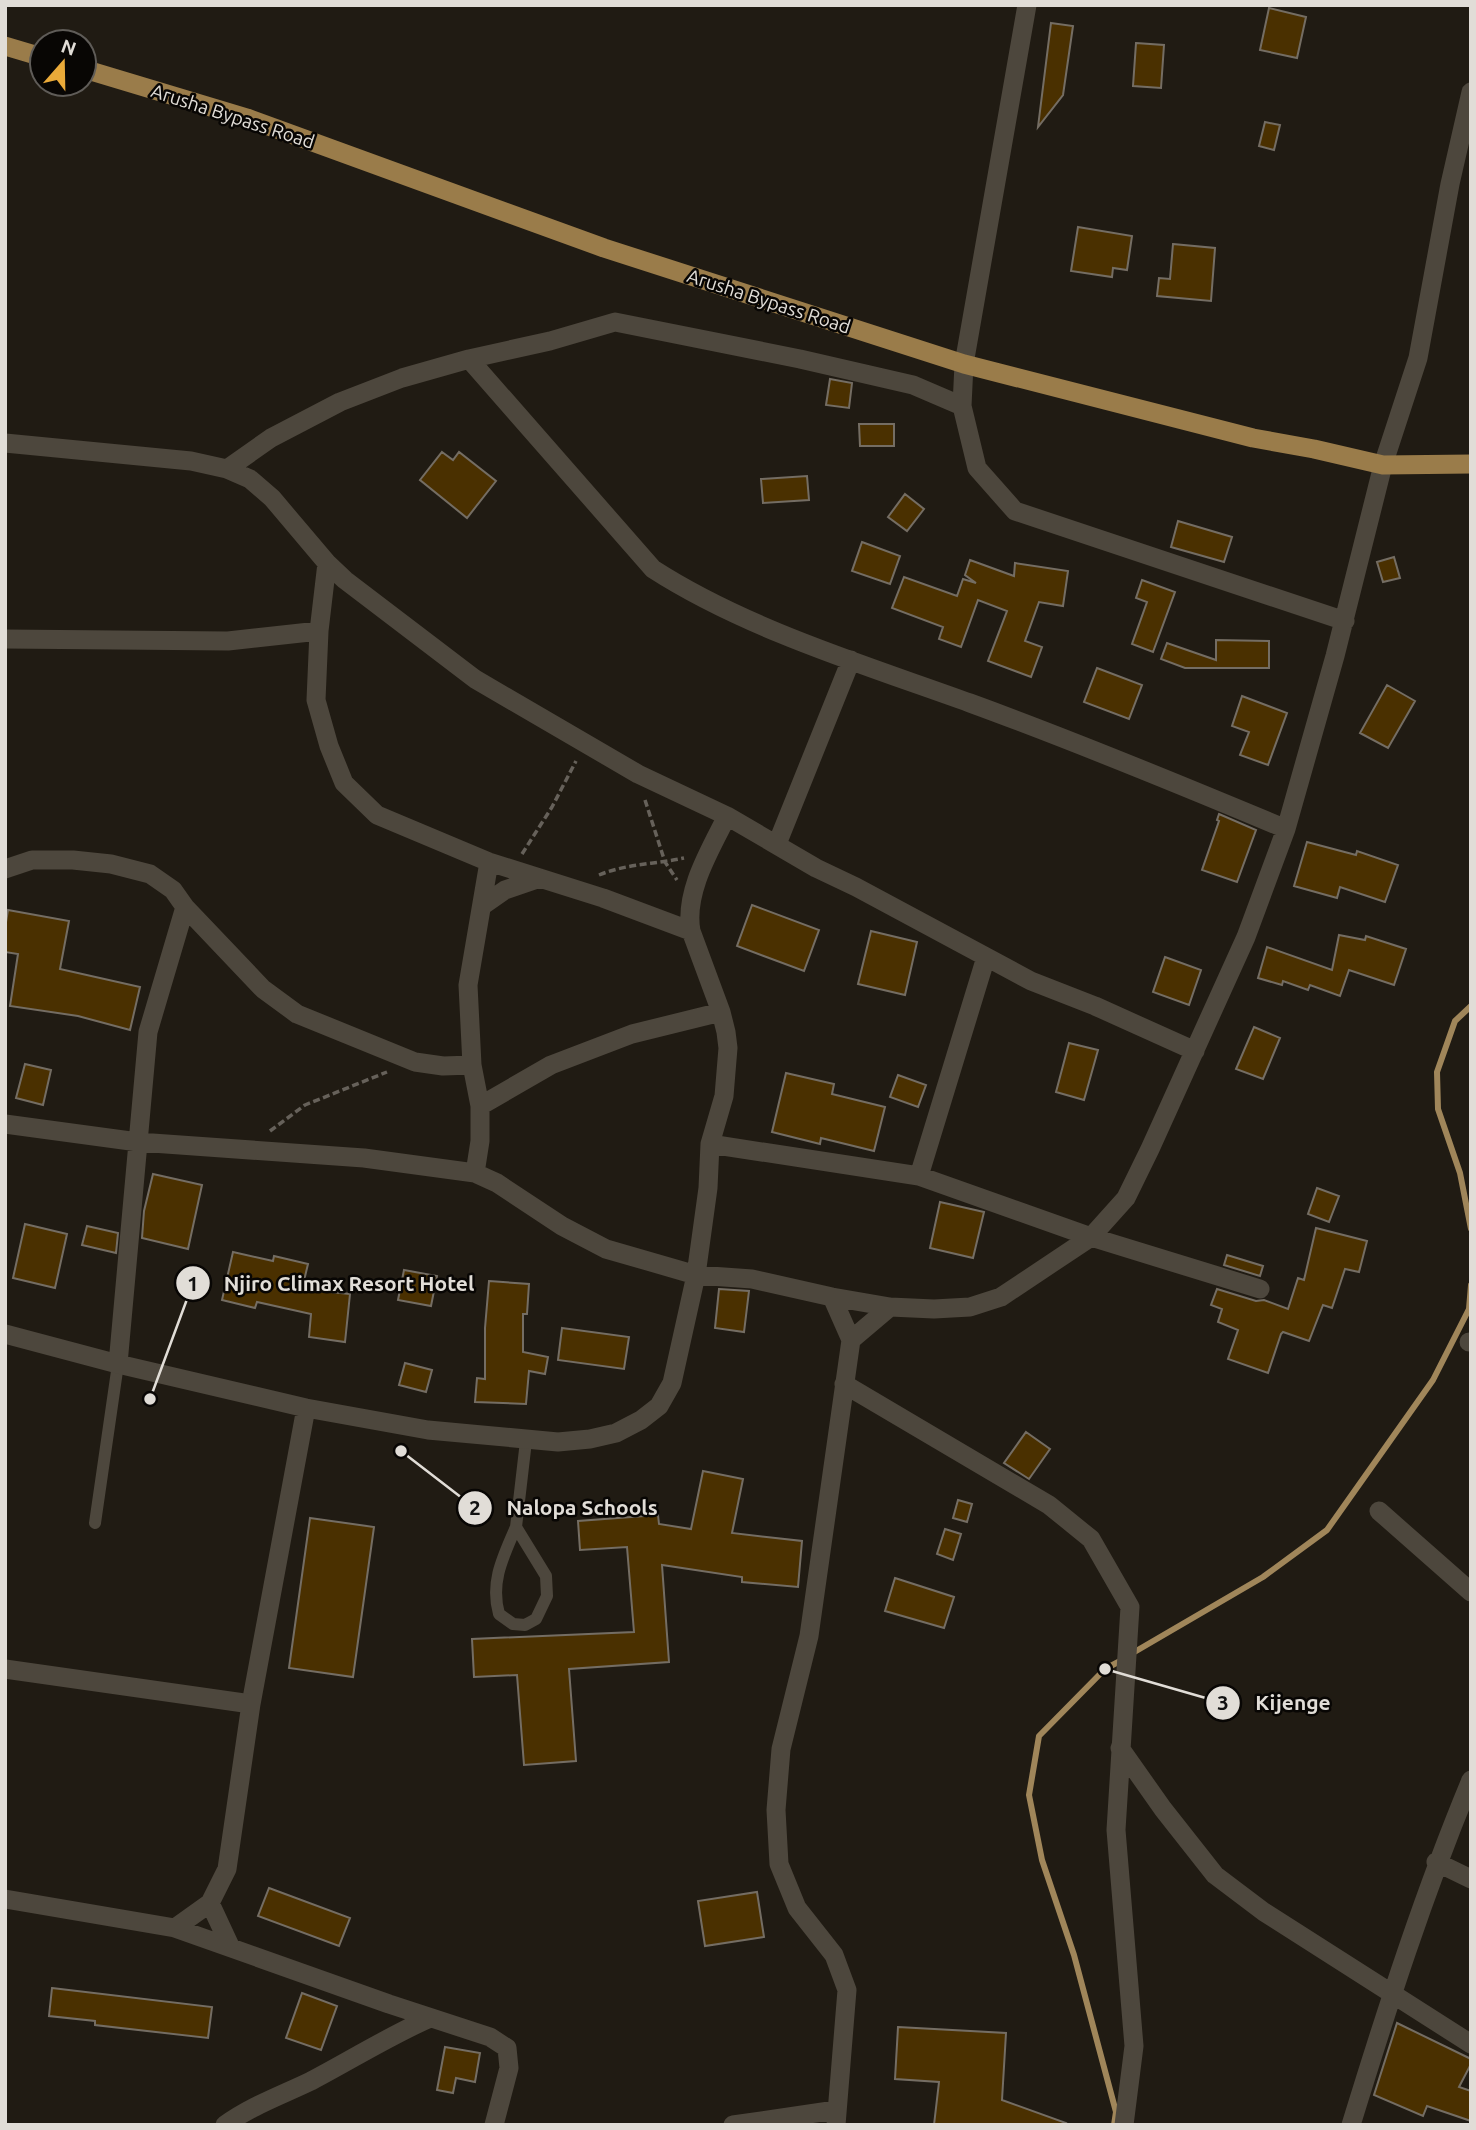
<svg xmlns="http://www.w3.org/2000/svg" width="1476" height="2130" font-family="Ubuntu,sans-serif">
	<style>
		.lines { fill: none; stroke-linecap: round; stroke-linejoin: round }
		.stream { stroke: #a0865a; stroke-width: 6 }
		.building { fill: #4a3000; stroke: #746d63; stroke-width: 2 }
		.path { stroke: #66615a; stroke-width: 3.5; stroke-dasharray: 7 3.5; stroke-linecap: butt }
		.service { stroke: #4d473d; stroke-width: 12 }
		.minor { stroke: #4d473d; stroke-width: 19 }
		.primary { stroke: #9a7c4a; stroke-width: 19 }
		.labels { text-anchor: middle; stroke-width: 5; stroke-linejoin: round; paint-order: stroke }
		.street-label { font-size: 19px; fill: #e1ddd7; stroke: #080604 }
		.leader { fill: none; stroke: #e1ddd7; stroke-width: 2.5 }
		.callout-dot { fill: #e1ddd7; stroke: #080604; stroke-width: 2.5 }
		.mark-label { font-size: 21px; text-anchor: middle; font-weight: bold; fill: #111 }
		.callout-label { font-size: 21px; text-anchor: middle; font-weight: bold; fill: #e1ddd7; stroke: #080604; stroke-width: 5; stroke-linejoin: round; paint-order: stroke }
	</style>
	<rect width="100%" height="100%" fill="#201b13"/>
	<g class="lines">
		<path class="stream" d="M1471,1006L1455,1021L1437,1072L1438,1109L1460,1173L1471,1229
			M1131,1654L1263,1577L1327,1530L1433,1380L1469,1309L1471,1285
			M1114,2125L1116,2112L1074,1955L1042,1860L1029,1795L1039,1736L1105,1669L1122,1660"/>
	</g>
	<path class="building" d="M1269,8L1306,17L1297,58L1260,50Z
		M1051,23L1073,26L1063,95L1038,127Z
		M1136,43L1164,45L1161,88L1133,86Z
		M1265,122L1280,125L1274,150L1259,146Z
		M1078,227L1132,236L1127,270L1113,268L1112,277L1071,271Z
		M1173,244L1215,248L1211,301L1157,296L1159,278L1170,279Z
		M830,379L852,383L849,408L826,405Z
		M859,424H894V446H860Z
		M442,452L453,460L459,452L496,481L467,518L420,480Z
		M807,476L809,500L763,503L761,479Z
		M905,494L924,509L907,531L888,517Z
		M1178,521L1232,537L1224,562L1171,547Z
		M862,542L900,556L890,584L852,571Z
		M1394,557L1400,578L1383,582L1377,562Z
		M970,560L1014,576L1015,563L1068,571L1063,606L1039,602L1025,641L1042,647L1031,677L988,661L1007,611L978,600L961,647L939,639L943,627L892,608L904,577L957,596L963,579L976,583L965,575Z
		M1142,580L1175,592L1153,652L1132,644L1147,602L1136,598Z
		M1216,640L1269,641V668H1185L1161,659L1167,643L1216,660Z
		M1097,668L1142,685L1129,719L1084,702Z
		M1387,685L1415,701L1388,748L1360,733Z
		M1242,696L1287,713L1268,765L1240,755L1249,732L1232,726Z
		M1219,814L1256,830L1237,882L1202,870L1219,821L1217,820Z
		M1307,842L1356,855L1357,851L1398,865L1385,902L1340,887L1337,898L1294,886Z
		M752,905L819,930L804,971L737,946Z
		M8,910L69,921L60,969L140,987L130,1030L78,1016L10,1006L18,954L5,952V928Z
		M871,931L917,942L905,995L858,984Z
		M1339,935L1365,940L1366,936L1406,949L1394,985L1349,970L1340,996L1310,985L1308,990L1283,981L1282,985L1258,978L1267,947L1332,970Z
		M1165,957L1201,970L1189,1005L1153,992Z
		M1254,1027L1280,1038L1263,1079L1236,1069Z
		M1069,1043L1098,1050L1084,1100L1056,1092Z
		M25,1064L51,1070L43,1105L16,1098Z
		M786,1073L834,1084L832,1094L885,1107L874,1151L821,1138L820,1144L772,1132Z
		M898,1075L926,1085L918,1107L890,1097Z
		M153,1174L202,1185L188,1249L142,1238L144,1211Z
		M1317,1188L1339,1196L1329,1222L1308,1214Z
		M940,1202L984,1212L973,1258L930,1248Z
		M25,1224L67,1234L55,1288L13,1278Z
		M87,1226L118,1233L116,1253L82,1245Z
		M1316,1228L1367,1241L1359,1272L1345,1269L1332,1308L1323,1305L1309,1341L1283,1332L1281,1334L1268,1373L1228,1359L1238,1330L1218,1322L1222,1309L1211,1305L1217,1289L1256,1301L1264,1300L1288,1309L1298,1278L1304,1280Z
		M233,1252L273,1261L274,1256L308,1264L302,1289L350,1294L345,1342L309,1337L311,1314L257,1302L255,1308L222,1300Z
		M1227,1255L1263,1266L1260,1276L1224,1265Z
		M404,1270L437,1276L431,1306L398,1300Z
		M489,1281L529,1284L527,1314H523V1352L548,1357L545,1374L529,1371L526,1404L475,1402L477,1378L485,1379V1328Z
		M719,1289L749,1291L744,1332L715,1328Z
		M562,1328L629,1337L624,1369L558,1360Z
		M405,1363L432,1370L426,1392L399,1385Z
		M1026,1432L1050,1449L1029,1479L1004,1463Z
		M703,1471L743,1479L732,1533L802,1541L798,1587L742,1582V1577L662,1565L669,1662L569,1669L576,1761L524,1765L517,1675L474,1677L472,1639L634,1632L627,1547L580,1550L578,1521L658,1515L659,1524L691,1529Z
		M958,1500L972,1504L967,1522L953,1518Z
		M310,1518L374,1527L353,1677L289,1668Z
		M945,1529L961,1534L953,1560L937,1554Z
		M895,1578L954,1597L944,1628L885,1611Z
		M269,1888L350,1918L339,1946L258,1916Z
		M757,1892L764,1937L705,1946L698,1901Z
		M52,1988L212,2007L208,2038L95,2025V2021L49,2016Z
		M302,1993L337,2006L321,2050L286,2038Z
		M1397,2023L1471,2059V2064L1459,2087L1471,2091V2121L1427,2106L1423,2116L1374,2095Z
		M898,2027L1006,2033L1002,2100L1066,2123L1065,2125H934L939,2082L895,2079Z
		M445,2047L480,2053L475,2082L456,2078L453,2093L437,2090Z"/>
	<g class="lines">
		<path class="path" d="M645,800L665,862L677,880
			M522,854L552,807L576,761
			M599,875C625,864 656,864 684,858
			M270,1131L305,1105L387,1072"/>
		<path class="service" d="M95,1523L118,1364
			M516,1527C503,1557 490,1582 499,1614L513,1624L525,1625L536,1619L547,1596L546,1576L516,1527L526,1441"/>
		<path class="minor" d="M1027,5L964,364L962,406L977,468L1015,511L1345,621
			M469,359L653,569C746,629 865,665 970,703C1077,742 1181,785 1286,829
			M5,443L191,461L227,469L250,479L272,498L327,563L345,580L475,679L638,774L727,816L816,868L856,887L1031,981L1095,1006L1195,1051
			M227,469L271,438L340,402L402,378L469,359L550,341L615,322L800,359L913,385L962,406
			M327,563L319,631L316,700L329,746L344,783L377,815L489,862L603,898L691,931
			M5,639L228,641L319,631
			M777,844L851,660
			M5,869L32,860H73L111,864L150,874L173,890L185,907L263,989L297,1014L415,1062L443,1066L472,1065
			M482,906L505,890L540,878
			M480,1106L551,1065L632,1034L721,1012
			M5,1124L138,1142L364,1158L475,1173L497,1183L562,1226L606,1249L696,1275L752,1279L832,1297L890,1307L934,1309L970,1307L1001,1297L1091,1237L1126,1198L1150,1149L1246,937L1286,829L1335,656L1383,465L1418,358L1450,184L1471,92
			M710,1144L919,1176L1091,1237L1260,1289
			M475,1173L480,1141V1106L472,1065L468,985L489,862
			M919,1176L986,957
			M832,1297L851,1340L809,1636L781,1749L776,1810L779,1864L797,1908L834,1955L847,1990L836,2125
			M5,1334L118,1364L306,1408L428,1430L558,1442L590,1439L616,1433L641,1420L659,1406L672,1383L696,1275L708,1188L710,1144L724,1096L728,1048L726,1032L721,1012L691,931C684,892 710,850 727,816
			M851,1340L890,1307
			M1469,1342H1471
			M118,1364L148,1032L185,907
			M844,1384L1049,1505L1091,1539L1130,1607L1116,1830L1134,2046L1124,2125
			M1379,1511L1471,1592
			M5,1669L251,1704
			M1120,1748L1163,1809L1215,1875L1264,1912L1471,2044
			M1436,1862L1471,1879
			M5,1899L175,1928L389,2004L490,2037L507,2048L509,2068L494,2125
			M210,1903L230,1946
			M175,1928L210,1903L227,1869L251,1704L306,1408
			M225,2125C251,2106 282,2095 311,2081C351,2060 389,2036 430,2018
			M733,2125L836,2110
			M1351,2125C1387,2008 1424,1893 1471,1780"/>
		<path class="primary" d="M5,46L42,57
			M84,69L247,118L604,248L964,364L1253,438L1314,449L1383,465L1471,464"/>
	</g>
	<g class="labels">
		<g class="street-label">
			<text transform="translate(233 116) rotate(18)" y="7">Arusha Bypass Road</text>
			<text transform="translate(769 301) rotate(18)" y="7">Arusha Bypass Road</text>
		</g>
	</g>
	<path class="leader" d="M150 1399L193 1283M401 1451L475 1508M1105 1669L1223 1703"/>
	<g class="callout-dot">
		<circle cx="150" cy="1399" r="7"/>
		<circle cx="401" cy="1451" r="7"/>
		<circle cx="1105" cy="1669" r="7"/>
		<circle cx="193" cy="1283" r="18"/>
		<circle cx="475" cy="1508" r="18"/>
		<circle cx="1223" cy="1703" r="18"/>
	</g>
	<g class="mark-label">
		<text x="193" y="1291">1</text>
		<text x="475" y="1515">2</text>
		<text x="1223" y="1710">3</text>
	</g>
	<g class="callout-label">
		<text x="349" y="1291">Njiro Climax Resort Hotel</text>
		<text x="582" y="1515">Nalopa Schools</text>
		<text x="1293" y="1710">Kijenge</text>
	</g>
	<rect width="1476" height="2130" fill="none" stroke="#e1ddd7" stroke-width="14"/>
	<g transform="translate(63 63) rotate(20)"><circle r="33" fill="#080604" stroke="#5f5c58" stroke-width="2"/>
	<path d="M0-5L12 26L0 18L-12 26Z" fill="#eaaa39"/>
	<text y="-10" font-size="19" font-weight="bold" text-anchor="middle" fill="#e1ddd7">N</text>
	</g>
</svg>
